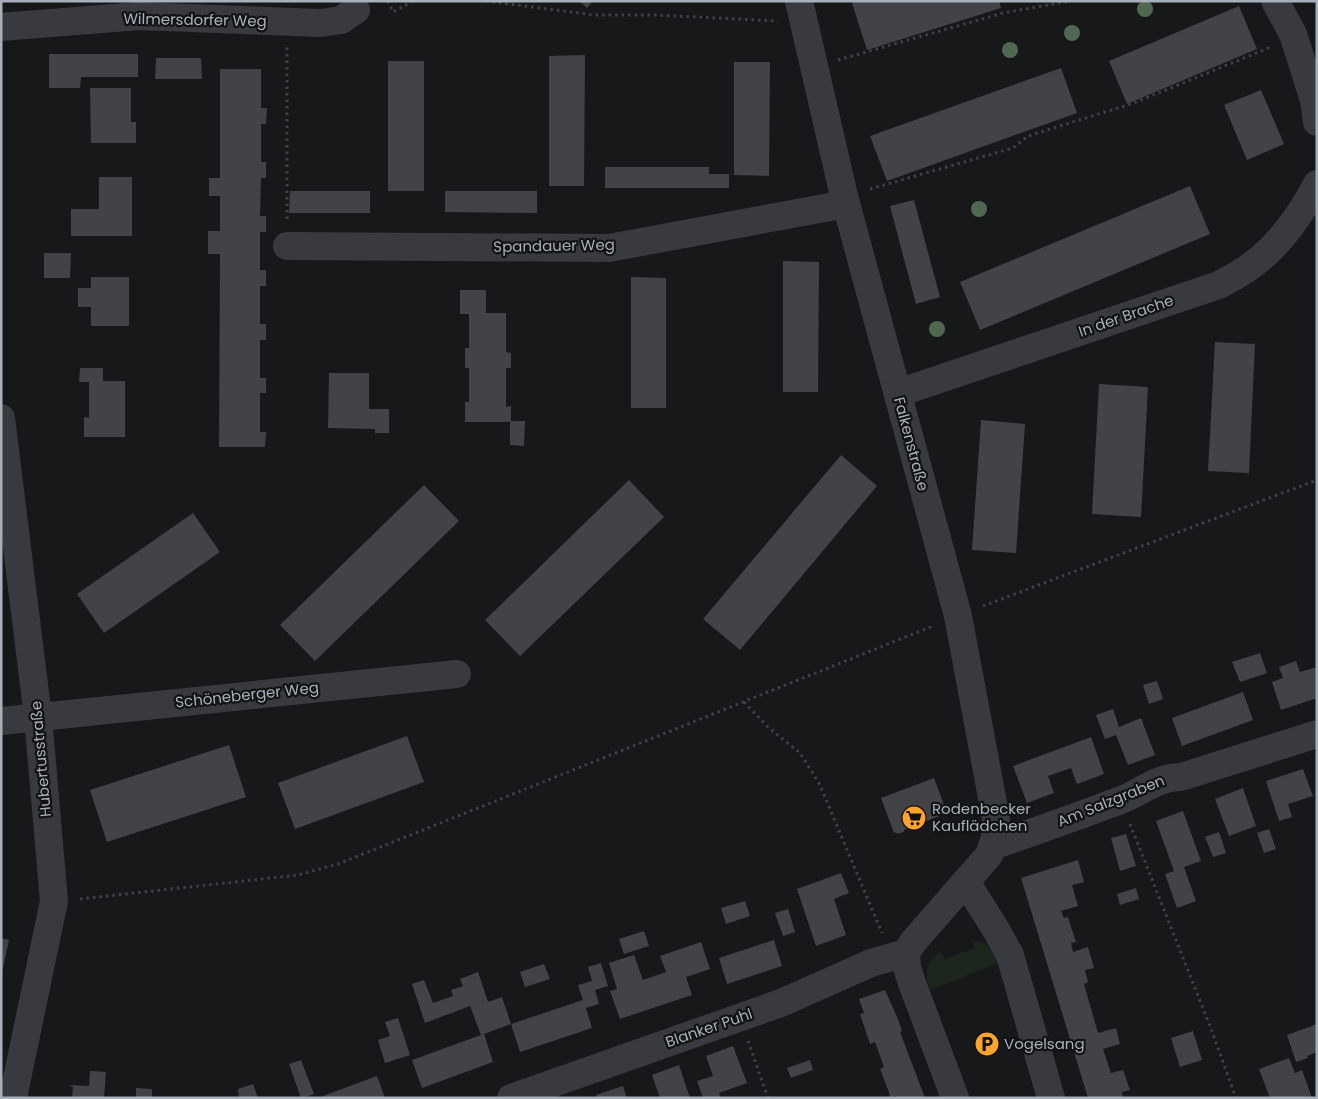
<svg xmlns="http://www.w3.org/2000/svg" width="1318" height="1099" font-family="Poppins,sans-serif">
	<style>
		.green { fill: #1d261d }
		.building { fill: #414347 }
		.lines { fill: none; stroke-linecap: round; stroke-linejoin: round }
		.path { stroke: #3e4146; stroke-width: 3; stroke-dasharray: 2.5 4; stroke-linecap: butt }
		.minor { stroke: #383a3f; stroke-width: 28 }
		.tree { fill: #506751 }
		.labels { text-anchor: middle; stroke-width: 4.5; stroke-linejoin: round; paint-order: stroke }
		.street-label { font-size: 15px; fill: #a8b0bb; stroke: #121315 }
		.poi-label { font-size: 15px; fill: #a8b0bb; stroke: #121315; text-anchor: start }
	</style>
	<rect width="100%" height="100%" fill="#17181a"/>
	<path class="green" d="M972,941C988,942 993,949 999,963L930,990C925,971 924,965 940,952L945,959L975,948Z"/>
	<path class="building" d="M579,1H593L587,8Z
		M859,1H999L1001,8L867,50L852,3Z
		M1239,6L1257,49L1127,104L1109,61Z
		M49,54H138V77H81L80,88H49Z
		M585,55L584,186H549V56Z
		M156,58H201L202,79H155Z
		M388,61H424V191H388Z
		M734,62H770L769,176L734,175Z
		M1061,68L1077,113L887,181L870,136Z
		M220,69H261V108H267L266,124H261V162H266V178H261L260,216H266V232H260V270H266V286H260V324H266V340H260V378H266V393H260V432H266L265,447H219L220,254H208V231H220V196H209V178H220Z
		M90,88H131V122H136V143H91Z
		M1261,90L1284,144L1247,160L1224,105Z
		M605,167H709V174H729V188H605Z
		M99,177H132V236H71V209H99Z
		M1190,186L1210,234L980,330L960,282Z
		M290,191H370V213H289Z
		M445,191H537V213L445,212Z
		M914,200L940,297L916,304L890,206Z
		M44,253H71L70,278H44Z
		M783,261L819,262L818,392H783Z
		M91,277H129V326H91V307H78V288H91Z
		M631,277L666,278V408H631Z
		M460,290H486V313H506V352L511,353V368H506V407L511,406V421H525L524,446L510,445V422H465V402H469V368H465V348H469V314H460Z
		M1215,342L1255,344L1249,473L1208,471Z
		M80,368H103V381H125V437H84V417L89,418V382H79Z
		M329,373H369V409H389V433H375V429L328,428Z
		M1099,384L1148,387L1141,517L1092,514Z
		M981,420L1025,424L1016,553L972,550Z
		M841,455L877,486L740,650L703,619Z
		M629,480L664,517L520,656L485,620Z
		M424,485L459,521L315,661L280,625Z
		M193,513L220,552L104,633L77,594Z
		M1260,653L1267,673L1240,682L1232,662Z
		M1296,661L1300,672L1317,667V698L1281,710L1272,682L1283,678L1279,667Z
		M1157,681L1163,699L1149,704L1143,685Z
		M1243,692L1253,720L1182,746L1172,718Z
		M1113,709L1119,727L1141,718L1155,755L1128,765L1116,735L1105,739L1096,715Z
		M407,736L424,782L295,829L278,783Z
		M1091,737L1104,774L1077,784L1071,768L1048,776L1054,793L1027,803L1013,766Z
		M229,745L246,797L107,842L90,790Z
		M1303,769L1313,796L1288,804L1292,817L1279,821L1266,781Z
		M934,778L947,813L904,830V832L897,834L896,832L894,833L881,798Z
		M1243,788L1256,826L1229,836L1215,799Z
		M1183,811L1201,861L1184,867L1196,901L1177,908L1165,874L1174,871L1156,821Z
		M1269,829L1276,849L1264,853L1257,833Z
		M1219,832L1226,853L1213,857L1205,837Z
		M1126,834L1136,866L1120,871L1111,838Z
		M1078,860L1084,882L1072,885L1078,906L1061,911L1064,918L1068,917L1072,930L1076,942L1071,943L1073,952L1088,947L1094,968L1085,970L1088,982L1084,984L1098,1033L1116,1028L1120,1044L1103,1049L1111,1073L1123,1070L1130,1090L1122,1092L1123,1098H1088L1021,878Z
		M841,873L849,893L834,899L846,935L816,946L797,889Z
		M1136,888L1139,899L1120,905L1117,894Z
		M745,901L750,916L726,924L721,908Z
		M788,909L795,932L783,936L775,913Z
		M644,931L649,946L624,954L619,939Z
		M1,938L9,940L2,973H1Z
		M774,940L782,966L727,984L719,958Z
		M701,942L710,969L686,977L692,995L620,1019L610,991L617,989L609,963L634,955L643,980L666,972L660,956Z
		M601,963L608,986L595,990L599,1004L586,1008L592,1028L520,1052L511,1024L484,1034L493,1062L422,1088L412,1060L481,1035L470,1006L425,1023L412,984L424,980L433,1003L453,996L451,990L463,986L460,979L478,972L488,1002L502,997L511,1024L583,1000L578,985L592,981L588,967Z
		M544,964L550,979L525,987L520,972Z
		M885,990L897,1017L902,1031L900,1032L925,1098H896V1096L891,1098L880,1069L884,1067L875,1042L870,1044L860,1014L864,1013L859,999Z
		M398,1018L410,1055L385,1063L378,1040L390,1036L385,1022Z
		M1317,1024V1052L1307,1056L1308,1058L1296,1062L1287,1035Z
		M1193,1031L1202,1060L1180,1067L1171,1038Z
		M733,1046L747,1083L719,1093L721,1098H703L697,1081L713,1076L706,1056Z
		M1289,1058L1295,1073L1302,1070L1312,1098H1270L1259,1069Z
		M301,1060L314,1094L303,1098H301L289,1064Z
		M810,1060L813,1070L791,1078L787,1068Z
		M679,1065L690,1098H660L652,1075Z
		M90,1071L106,1072L104,1098H72L73,1087L69,1085L89,1086Z
		M377,1076L385,1098H323V1096Z
		M253,1084L258,1098H239L238,1089Z
		M623,1086L627,1098H597L596,1095Z
		M136,1088L152,1089V1098H136Z"/>
	<g class="lines">
		<path class="path" d="M388,1L393,12L413,1
			M486,1L594,15H655L778,21
			M838,60L1003,13L1070,1
			M870,189L1013,148L1028,136L1134,103L1271,47
			M287,219V47
			M983,606L1317,480
			M744,702L768,727L800,753L819,783L882,933
			M1130,824L1210,1026L1236,1098
			M80,899L298,875L338,864L933,626
			M748,1041L768,1098"/>
		<path class="minor" d="M799,1L844,196L958,616L996,819L995,838L989,855L913,942L906,953L907,967L912,983L955,1098
			M1275,1L1293,34L1314,100L1317,122
			M1,27L139,16L321,23L341,20L356,10
			M287,246L609,248L846,204
			M898,393L1219,285C1230,279 1242,273 1252,265C1280,245 1301,214 1317,184
			M1,418L38,717L54,901L13,1098
			M1,721L457,674
			M993,846C1036,831 1079,816 1121,800C1142,792 1157,777 1181,777L1317,734
			M966,882L995,928L1010,955L1051,1098
			M511,1098L781,1003L871,963L906,953"/>
	</g>
	<g class="tree">
		<circle cx="1145" cy="9" r="8"/>
		<circle cx="1072" cy="33" r="8"/>
		<circle cx="1010" cy="50" r="8"/>
		<circle cx="979" cy="209" r="8"/>
		<circle cx="937" cy="329" r="8"/>
	</g>
	<defs>
		<symbol id="supermarket-disc" viewBox="-11 -11 22 22"><circle r="9.5" fill="#ffa42a" stroke="#121315"/><path d="M-6-5.5h2.5l.6 2H6L4.5 2H-2.5L-4.4-4H-6ZM-1.5 3.2a1.3 1.3 0 1 0 .1 0ZM3 3.2a1.3 1.3 0 1 0 .1 0Z" fill="#111"/></symbol>
		<symbol id="parking-disc" viewBox="-11 -11 22 22"><circle r="9.5" fill="#ffa42a" stroke="#121315"/><path d="M-3.5-5.5H1a3.5 3.5 0 0 1 0 7H-1V5.5H-3.5ZM-1-3.4V-.6H.8a1.4 1.4 0 0 0 0-2.8Z" fill="#111"/></symbol>
	</defs>
	<g fill-rule="evenodd">
		<use href="#supermarket-disc" x="900" y="804" width="28" height="28"/>
		<use href="#parking-disc" x="973" y="1030" width="28" height="28"/>
	</g>
	<g class="labels">
		<g class="street-label">
			<text transform="translate(195 20) rotate(1)" y="5">Wilmersdorfer Weg</text>
			<text transform="translate(554 246) rotate(-1)" y="5">Spandauer Weg</text>
			<text transform="translate(1126 316) rotate(-19)" y="5">In der Brache</text>
			<text transform="translate(911 444) rotate(75)" y="5">Falkenstraße</text>
			<text transform="translate(247 695) rotate(-6)" y="5">Schöneberger Weg</text>
			<text transform="translate(41 759) rotate(-95)" y="5">Hubertusstraße</text>
			<text transform="translate(1111 801) rotate(-22)" y="5">Am Salzgraben</text>
			<text transform="translate(709 1028) rotate(-19)" y="5">Blanker Puhl</text>
		</g>
		<g class="poi-label">
			<text x="932" y="814">Rodenbecker<tspan x="932" dy="17">Kauflädchen</tspan></text>
			<text x="1004" y="1049">Vogelsang</text>
		</g>
	</g>
	<rect width="1318" height="1099" fill="none" stroke="#a8b0bb" stroke-width="5"/>
</svg>
